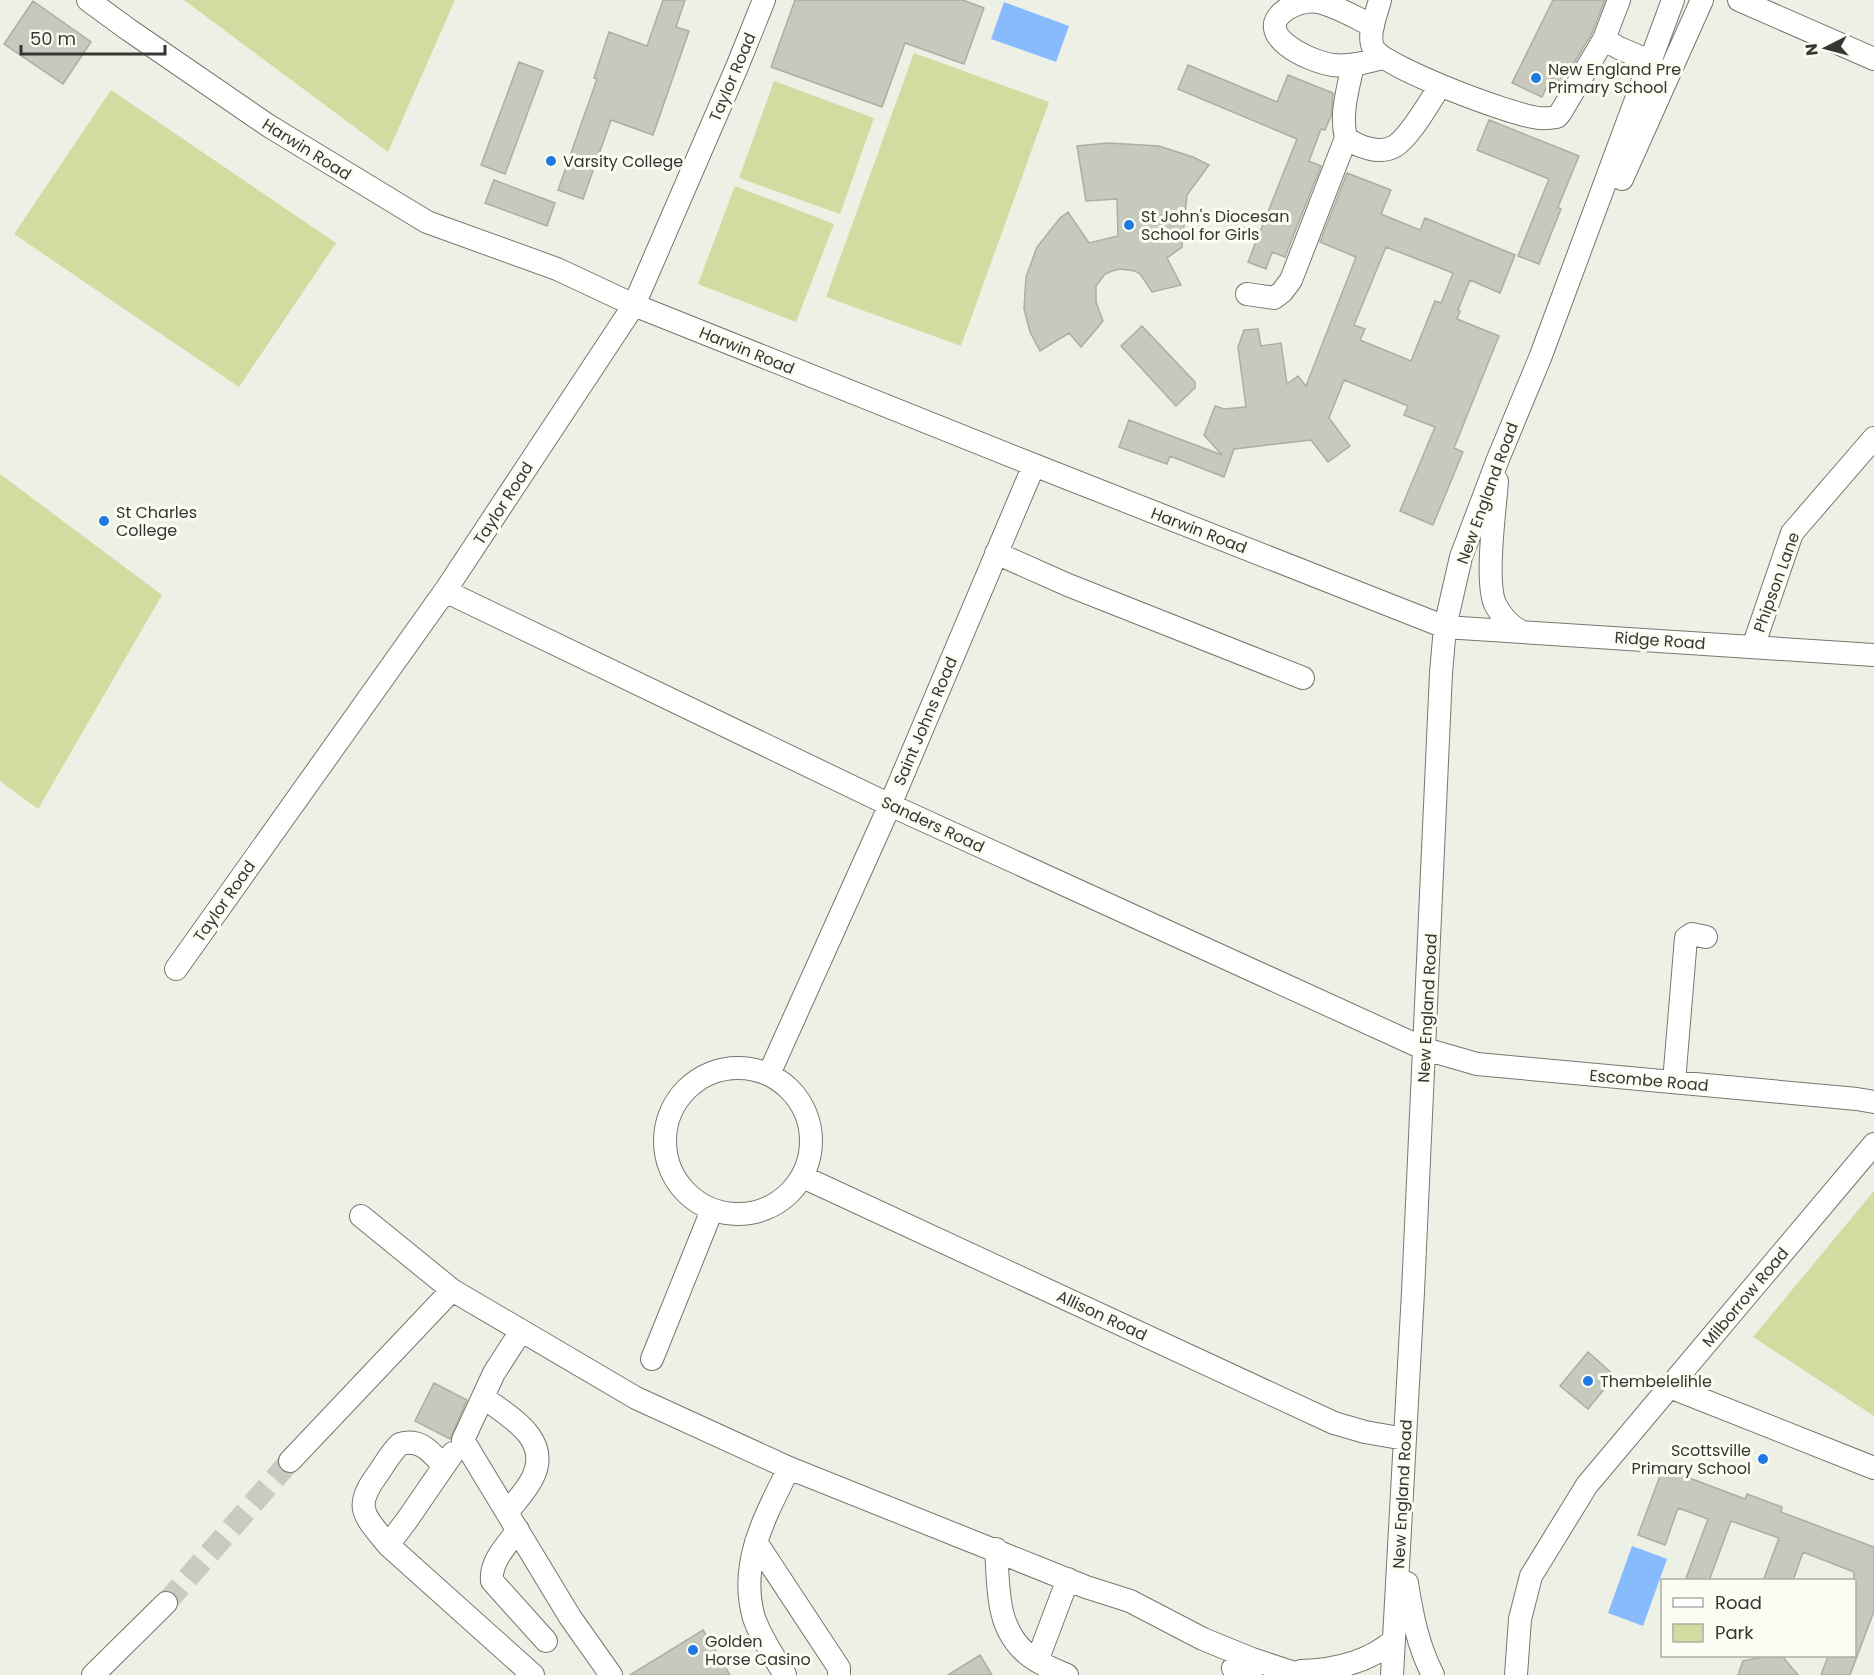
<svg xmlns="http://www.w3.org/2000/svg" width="1874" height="1675" font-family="Poppins,sans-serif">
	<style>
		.green { fill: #d1dca1 }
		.water { fill: #88bbfe }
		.building { fill: #c7c9be; stroke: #abaea3; stroke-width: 1.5; fill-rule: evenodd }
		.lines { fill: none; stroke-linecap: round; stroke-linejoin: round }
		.minor-tunnel { stroke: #c8cbc1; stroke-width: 22; stroke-dasharray: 22 11; stroke-linecap: butt }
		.minor-casing { stroke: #76786e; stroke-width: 24 }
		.minor { stroke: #fff; stroke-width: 22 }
		.poi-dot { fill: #1f79e3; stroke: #fbfdf2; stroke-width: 2 }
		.labels { text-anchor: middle; stroke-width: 6; stroke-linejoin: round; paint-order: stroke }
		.poi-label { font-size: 16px; fill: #363733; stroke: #fbfdf2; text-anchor: start }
		.street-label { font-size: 16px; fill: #363733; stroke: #fbfdf2 }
	</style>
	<rect width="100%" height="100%" fill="#edf0e5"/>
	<path class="green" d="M184,0H455L388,152Z
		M914,53L1049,102L961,346L826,297Z
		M774,81L874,118L840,214L739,178Z
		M111,90L336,243L239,387L14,234Z
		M735,186L834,224L796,322L698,284Z
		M0,474L162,595L38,809L0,781Z
		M1874,1191V1416L1753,1337Z"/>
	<path class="water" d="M1004,2L1069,26L1056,62L991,39Z
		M1632,1546L1667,1559L1643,1626L1608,1613Z"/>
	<path class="building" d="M663,0H685L676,27L689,31L653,135L611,120L583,199L558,190L597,79L594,78L609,32L647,46Z
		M795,0H963L984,8L964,64L905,43L882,107L771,67Z
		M1553,0H1605L1592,33L1562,84L1551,78L1542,97L1512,83Z
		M33,1L91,42L63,84L4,44Z
		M519,62L543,71L505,174L481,165Z
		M1188,65L1277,102L1288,75L1333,93L1331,116L1325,130L1321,129L1309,161L1321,166L1285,257L1272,252L1266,269L1248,262L1297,139L1178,89Z
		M1489,120L1579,156L1558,207L1561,209L1539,264L1518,256L1549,179L1477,150Z
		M1108,143L1159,146L1193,157L1209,165L1187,195L1182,247L1167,258L1181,285L1152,292L1141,275L1135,271L1120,269L1112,271L1105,274L1096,286V302L1103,321L1081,347L1069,333L1040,351L1030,332L1024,309L1026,277L1037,247L1060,218L1068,212L1089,243L1118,236L1117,199L1086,201L1077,146Z
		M1347,173L1391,190L1381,214L1420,230L1425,218L1515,255L1500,293L1470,280L1458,310L1460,311L1457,319L1499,336L1454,448L1463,452L1433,525L1400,511L1435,427L1404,415L1408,406L1344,380L1329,418L1350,446L1328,462L1311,440L1234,449L1224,477L1170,456L1167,464L1119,447L1129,420L1222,455L1204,435L1215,406L1224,409L1246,407L1238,347L1244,330L1258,329L1261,346L1281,343L1287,384L1298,376L1306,386L1356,257L1320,242ZM1386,247L1453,273L1441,303L1435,301L1411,361L1360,340L1365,329L1354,325Z
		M494,180L555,203L547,226L485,203Z
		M1142,326L1195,382V388L1176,406L1121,346Z
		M1588,1352L1615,1376L1588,1409L1560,1386Z
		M434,1383L467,1400L450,1439L415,1421Z
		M1663,1468L1745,1499L1747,1494L1782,1507L1781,1512L1874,1547V1611L1850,1675H1821L1828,1656H1854V1572L1803,1552L1793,1581H1763L1779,1538L1731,1521L1709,1581H1685L1708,1519L1678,1508L1665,1545L1638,1535Z
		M703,1630L730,1675H630Z
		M980,1655L992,1675H948Z
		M1767,1656H1782L1798,1675H1738L1743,1661Z"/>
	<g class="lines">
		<path class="minor-tunnel" d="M166,1603L290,1461"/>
		<defs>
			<path id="minor" d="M88,0L129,30L269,126L427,222L557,269L634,305L1034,465L1445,627L1874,655
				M1380,0C1377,13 1366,36 1374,49C1386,68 1514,116 1539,118C1545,119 1551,118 1557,117L1561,112L1604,39
				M1619,0L1604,39L1619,48L1652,62
				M1739,0L1874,59
				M1373,26C1356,18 1337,6 1318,2C1307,0 1297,3 1287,9C1249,34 1310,62 1333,65C1350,67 1367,62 1383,58
				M1353,65C1348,89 1340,114 1346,138C1359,147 1380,155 1395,146C1410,137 1430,101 1440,86
				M1622,179L1702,0
				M1247,294L1274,298L1282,292L1291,280L1346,138
				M1497,481C1495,509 1485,581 1495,604C1501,616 1509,625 1520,631
				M996,553L1068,585L1303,678
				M445,591L890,805L1425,1049L1477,1064L1857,1099L1874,1102
				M1753,647L1792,533L1874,438
				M176,969L445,591L634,305L737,67L764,0
				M665 1141a73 73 0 1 1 146 0a73 73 0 1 1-146 0Z
				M769,1074L890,805L1034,465
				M1674,1082L1686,938L1692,934L1706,937
				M803,1177L1334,1423L1365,1432L1405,1439
				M361,1216L452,1290L636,1398L789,1468L1086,1587L1130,1601L1203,1639L1252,1659L1291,1672L1316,1675
				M521,1331L494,1373L463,1440L570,1617L611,1675
				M652,1359L712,1210
				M1670,1387L1874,1468
				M483,1397C509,1417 553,1439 532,1479C526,1491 515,1502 507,1513
				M290,1461L452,1290
				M443,1465C431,1452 420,1438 400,1444C391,1452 385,1464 377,1475C353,1508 364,1515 388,1545L533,1675
				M518,1530C507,1545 490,1561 492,1581L546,1641
				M756,1542L839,1668V1675
				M388,1545L407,1520L453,1453
				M996,1549C999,1586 995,1626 1026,1653C1037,1663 1053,1669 1067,1675
				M1407,1583C1412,1615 1418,1646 1433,1675
				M1037,1661L1068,1579
				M1233,1668L1251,1675
				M1301,1671C1335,1670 1368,1663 1394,1640
				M93,1675L166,1603
				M785,1675C774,1657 761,1638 754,1618C738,1563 766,1515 789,1468
				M1392,1675L1413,1292L1441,673L1445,627L1461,557L1498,459L1540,358L1673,0
				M1516,1675L1520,1619L1531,1576L1587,1485L1874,1144"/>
		</defs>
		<use href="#minor" class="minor-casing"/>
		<use href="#minor" class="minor"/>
	</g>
	<g class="poi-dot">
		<circle cx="1536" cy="78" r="6"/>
		<circle cx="551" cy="161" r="6"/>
		<circle cx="1129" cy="225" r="6"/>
		<circle cx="104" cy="521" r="6"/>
		<circle cx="1588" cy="1381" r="6"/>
		<circle cx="1763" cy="1459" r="6"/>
		<circle cx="693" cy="1650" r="6"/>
	</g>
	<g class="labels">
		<g class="poi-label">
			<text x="1548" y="75">New England Pre<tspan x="1548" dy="18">Primary School</tspan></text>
			<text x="563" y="167">Varsity College</text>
			<text x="1141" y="222">St John's Diocesan<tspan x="1141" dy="18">School for Girls</tspan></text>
			<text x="116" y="518">St Charles<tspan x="116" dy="18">College</tspan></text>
			<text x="1600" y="1387">Thembelelihle</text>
			<text x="1751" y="1456" text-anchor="end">Scottsville<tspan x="1751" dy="18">Primary School</tspan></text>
			<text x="705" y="1647">Golden<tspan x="705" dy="18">Horse Casino</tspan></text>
		</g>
		<g class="street-label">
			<text transform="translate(732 77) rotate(-67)" y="6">Taylor Road</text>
			<text transform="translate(307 149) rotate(32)" y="6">Harwin Road</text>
			<text transform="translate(747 350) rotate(22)" y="6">Harwin Road</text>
			<text transform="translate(1487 493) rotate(-70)" y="6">New England Road</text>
			<text transform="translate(503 503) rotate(-57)" y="6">Taylor Road</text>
			<text transform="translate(1199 530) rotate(21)" y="6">Harwin Road</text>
			<text transform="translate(1776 582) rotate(-70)" y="6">Phipson Lane</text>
			<text transform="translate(1660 640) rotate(4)" y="6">Ridge Road</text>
			<text transform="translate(925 721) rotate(-67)" y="6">Saint Johns Road</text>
			<text transform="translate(933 824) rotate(25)" y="6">Sanders Road</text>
			<text transform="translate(224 901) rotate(-55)" y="6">Taylor Road</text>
			<text transform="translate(1427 1008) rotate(-87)" y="6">New England Road</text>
			<text transform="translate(1649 1080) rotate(5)" y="6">Escombe Road</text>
			<text transform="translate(1745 1297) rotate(-50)" y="6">Milborrow Road</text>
			<text transform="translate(1102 1315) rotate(25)" y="6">Allison Road</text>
			<text transform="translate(1402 1494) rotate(-87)" y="6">New England Road</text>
		</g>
	</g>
	<rect x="1661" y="1579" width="195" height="78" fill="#fbfdf2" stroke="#acaea6" stroke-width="1.5"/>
	<rect x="1673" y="1598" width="30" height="9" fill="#ffffff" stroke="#acaea6" stroke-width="1.5"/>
	<text x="1715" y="1609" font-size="18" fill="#363733">Road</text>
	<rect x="1673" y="1624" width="30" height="18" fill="#d1dca1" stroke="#acaea6" stroke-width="1.5"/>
	<text x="1715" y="1639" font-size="18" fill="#363733">Park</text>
	<g transform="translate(1826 48) rotate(264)" stroke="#fbfdf2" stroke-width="4.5" paint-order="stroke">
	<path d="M0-4.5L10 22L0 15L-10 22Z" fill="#363733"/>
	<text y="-9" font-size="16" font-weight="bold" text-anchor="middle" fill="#363733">N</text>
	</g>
	<path d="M21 45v9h144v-9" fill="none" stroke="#363733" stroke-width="3"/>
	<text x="30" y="45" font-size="18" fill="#363733" stroke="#fbfdf2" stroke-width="4.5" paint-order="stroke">50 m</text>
</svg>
